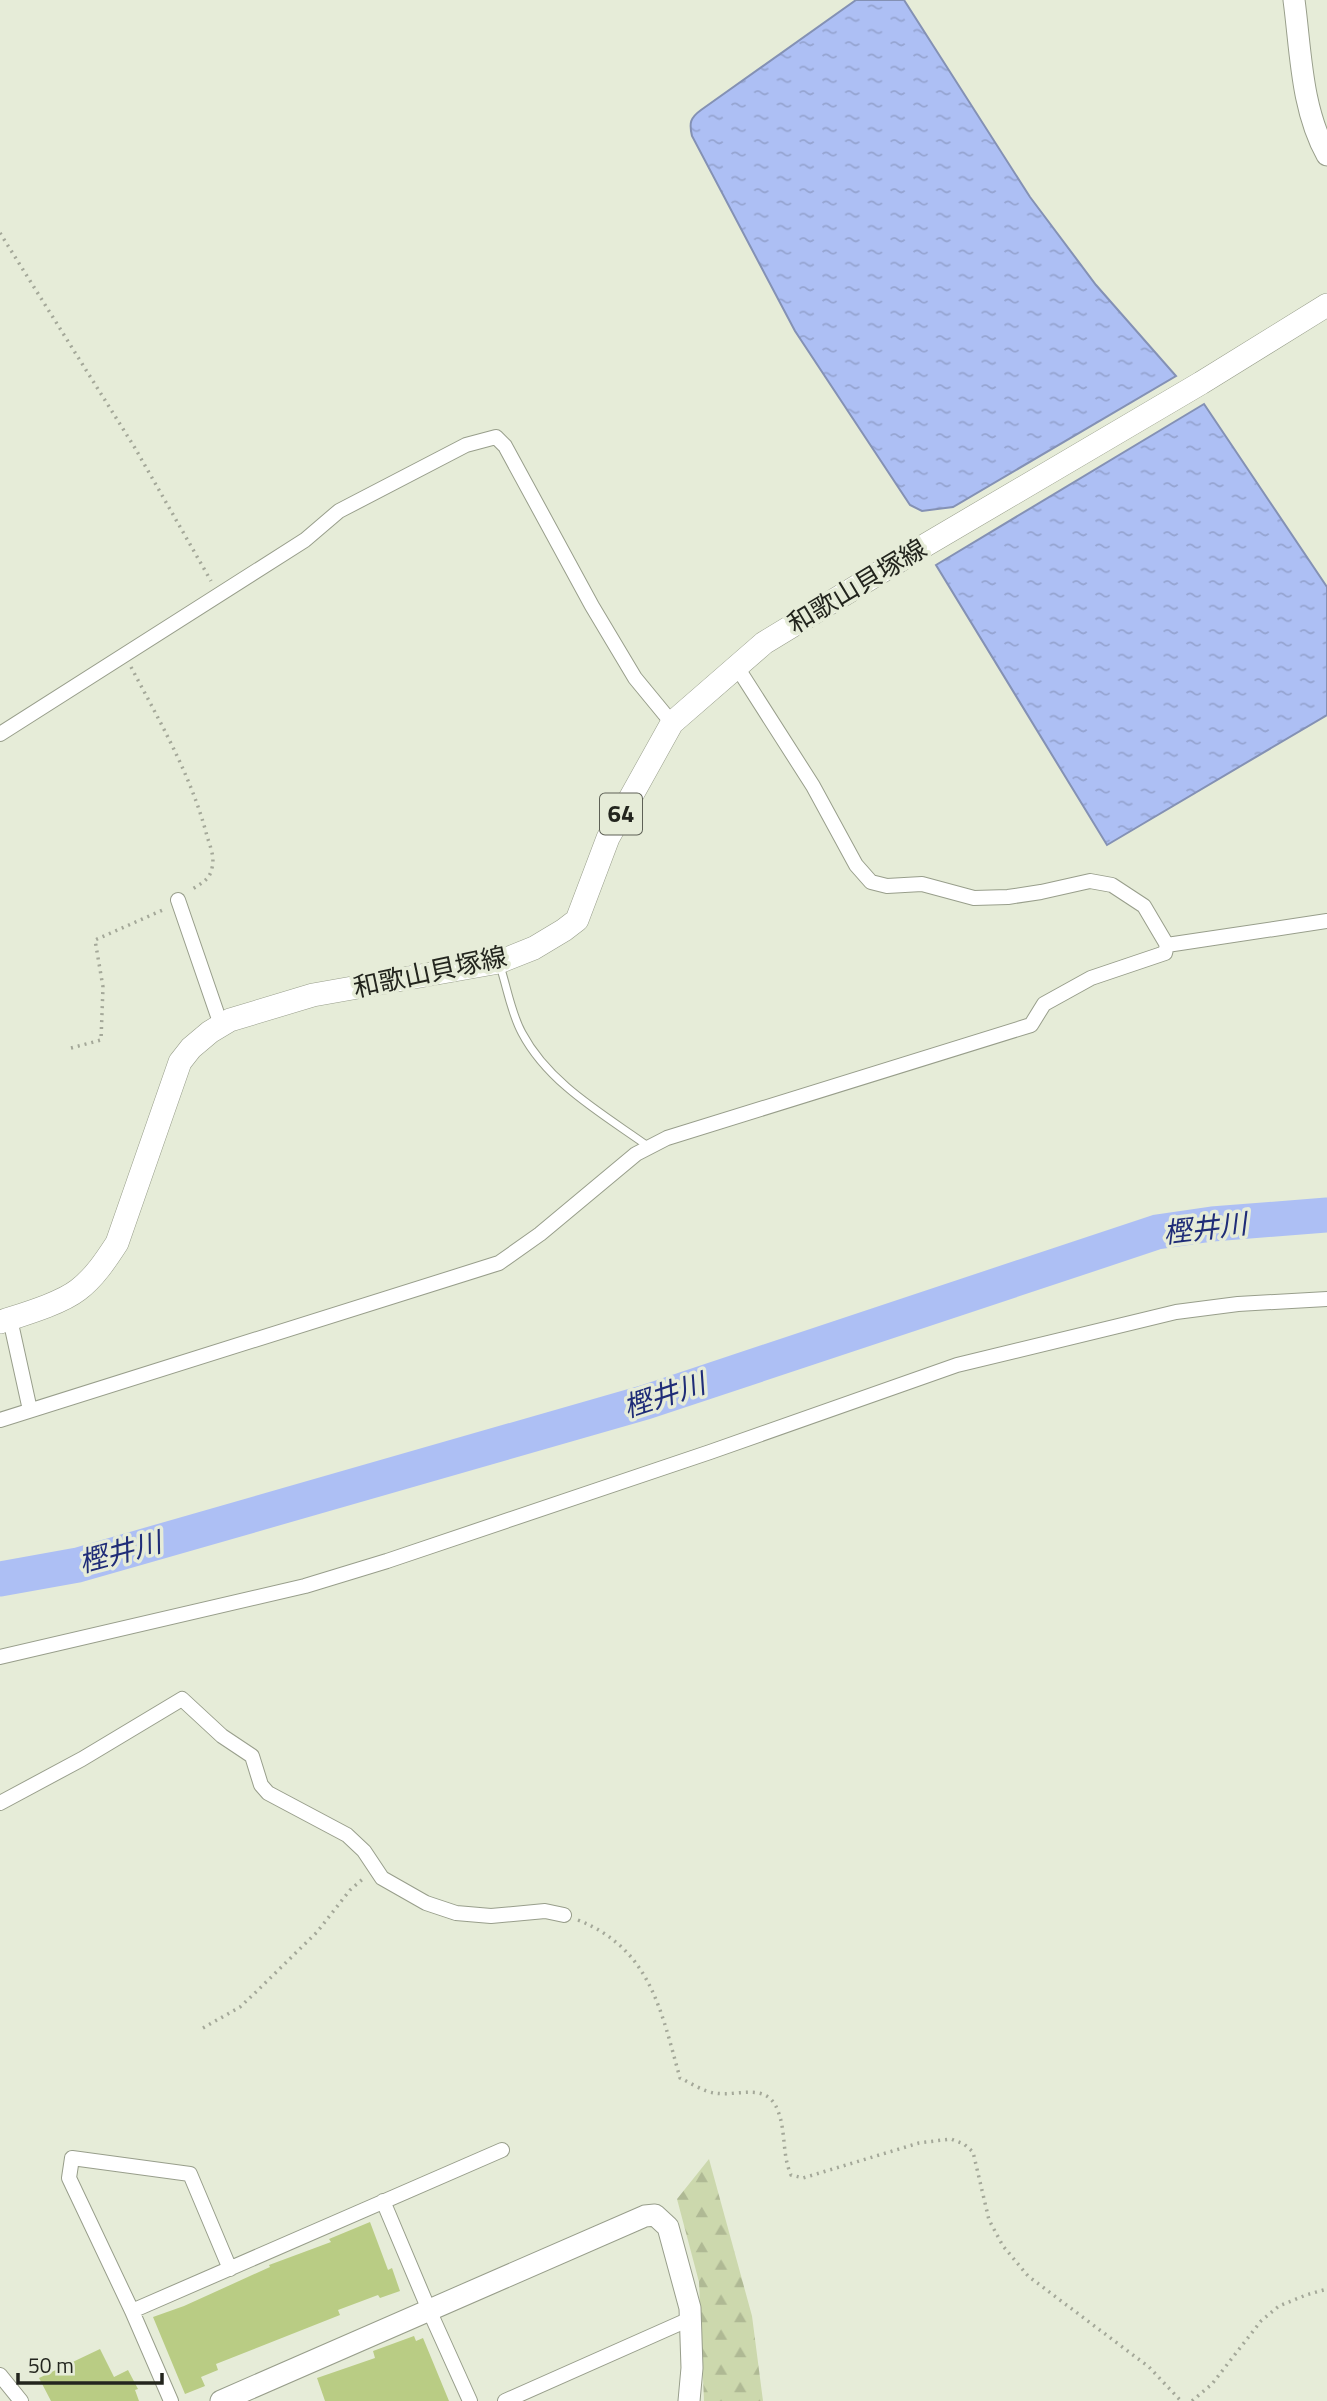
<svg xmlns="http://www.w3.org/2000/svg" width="1327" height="2401" font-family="'Titillium Web','Noto Sans JP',sans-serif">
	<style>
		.forest { fill: url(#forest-firs) }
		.water { fill: url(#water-ripples); stroke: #8491b4; stroke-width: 2 }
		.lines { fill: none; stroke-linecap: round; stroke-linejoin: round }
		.river { stroke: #adbff4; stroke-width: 35 }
		.building { fill: #b9cc84 }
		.lane-casing { stroke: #989e8b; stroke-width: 9 }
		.street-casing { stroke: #989e8b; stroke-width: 16 }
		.secondary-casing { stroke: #989e8b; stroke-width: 23 }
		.primary-casing { stroke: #989e8b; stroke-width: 24 }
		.path { stroke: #a4a899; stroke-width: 3.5; stroke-dasharray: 2 5; stroke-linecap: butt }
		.lane { stroke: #fff; stroke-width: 7 }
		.street { stroke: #fff; stroke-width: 14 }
		.secondary { stroke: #fff; stroke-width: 21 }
		.primary { stroke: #fff; stroke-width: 23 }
		.labels { text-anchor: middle; stroke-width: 7; stroke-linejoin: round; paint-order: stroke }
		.shield { fill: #e6ecd8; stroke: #5e6156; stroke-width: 2 }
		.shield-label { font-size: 24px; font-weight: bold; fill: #23251e }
		.street-label { font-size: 26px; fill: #23251e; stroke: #e6ecd8 }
		.water-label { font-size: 28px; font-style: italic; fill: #1f2c77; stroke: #e6ecd8 }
	</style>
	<defs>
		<pattern id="forest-firs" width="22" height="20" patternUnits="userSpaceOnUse" patternTransform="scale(1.75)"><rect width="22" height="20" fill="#ccd8ad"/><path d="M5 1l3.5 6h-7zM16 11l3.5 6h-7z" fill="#afb994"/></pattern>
		<pattern id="water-ripples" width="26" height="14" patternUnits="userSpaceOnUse" patternTransform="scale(1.75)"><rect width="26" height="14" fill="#adbff4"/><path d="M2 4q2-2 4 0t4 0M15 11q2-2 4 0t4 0" fill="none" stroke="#95a4d1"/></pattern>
	</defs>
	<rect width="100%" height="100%" fill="#e6ecd8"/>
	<path class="forest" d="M709,2159L752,2316L763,2401H704L699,2282L677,2199Z"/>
	<path class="water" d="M856,0H904L1030,197L1096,285L1176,376L953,507L922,511L910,505L795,331L692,136C689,123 690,118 701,110Z
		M1204,404L1327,587V715L1107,845L936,565Z"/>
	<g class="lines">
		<path class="river" d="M0,1579L78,1565L646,1402L1157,1232L1212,1224L1327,1215"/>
	</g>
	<path class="building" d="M370,2222L388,2270L392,2268L400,2291L380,2298L378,2295L338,2310L340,2315L216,2364L218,2370L201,2377L205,2386L185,2394L153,2317L184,2306L270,2267L269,2265L331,2242L329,2239Z
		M414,2336L416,2341L423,2338L449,2401H325L317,2378L375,2358L373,2351Z
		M100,2349L114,2377L128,2370L138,2389L135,2390L139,2401H51L39,2378Z"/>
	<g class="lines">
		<defs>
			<path id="lane" d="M500,966C507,987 511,1013 522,1033C549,1084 603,1114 649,1147"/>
			<path id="street" d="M737,667L813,786L856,865L871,882L887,886L922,884L974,898L1008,897L1041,892L1090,881L1112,885L1144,906L1167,945L1327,921
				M0,734L305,540L339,511L466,445L496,437L505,446L592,606L635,678L672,723
				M178,900L221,1025
				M10,1319L30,1410
				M0,1420L499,1263L540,1234L636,1154L667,1138L1031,1025L1044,1004L1091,978L1165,953L1167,945
				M0,1657L305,1586L387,1561L710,1452L957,1365L1176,1312L1238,1304L1327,1299
				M0,1803L82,1759L182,1699L222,1736L252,1756L261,1785L268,1793L347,1835L364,1851L382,1878L426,1903L456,1913L491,1916L545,1911L564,1915
				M383,2201L429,2310L470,2401
				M132,2311L69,2178L72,2158L190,2174L230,2269
				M0,2375L21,2401
				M171,2401L132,2311L502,2150
				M505,2401L692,2318"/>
			<path id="secondary" d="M1294,0C1301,52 1301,108 1327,155
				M221,2401L645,2216L655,2215L668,2227L690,2308L692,2368L689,2401"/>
			<path id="primary" d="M0,1322C21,1315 60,1304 78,1290C94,1278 106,1260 117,1243L180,1062L191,1048L210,1032L230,1020L313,995L499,962L534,948L564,930L577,920L608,838L672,723L764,643L912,553L1201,383L1327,305"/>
		</defs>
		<use href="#lane" class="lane-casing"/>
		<use href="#street" class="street-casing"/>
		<use href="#secondary" class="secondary-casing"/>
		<use href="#primary" class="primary-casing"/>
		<path class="path" d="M0,233L135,448L211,581
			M131,667C160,722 191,775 207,836C210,846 215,857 212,868C210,880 200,884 191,890
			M71,1048L101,1040L103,987L95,940L165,909
			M578,1920C651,1949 661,2011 680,2078C691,2083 704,2092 715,2093C738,2097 767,2081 778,2111C786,2131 782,2155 791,2175L803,2178L919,2143L951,2139L964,2144L973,2152L989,2220L1003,2246L1028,2276L1149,2367L1181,2401
			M203,2028L240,2007L256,1992L317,1932L350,1890L364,1878
			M1192,2401L1212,2384L1261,2321L1279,2306L1306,2295L1327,2289"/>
		<use href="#lane" class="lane"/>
		<use href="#street" class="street"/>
		<use href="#secondary" class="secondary"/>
		<use href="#primary" class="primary"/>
	</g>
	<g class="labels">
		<rect class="shield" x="600" y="793.5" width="42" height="41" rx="5"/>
		<g class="shield-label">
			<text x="621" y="822">64</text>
		</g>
		<g class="street-label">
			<text transform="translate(857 586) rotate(-31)" y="9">和歌山貝塚線</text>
			<text transform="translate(430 972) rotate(-12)" y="9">和歌山貝塚線</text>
		</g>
		<g class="water-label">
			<text transform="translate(1205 1228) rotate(-7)" y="10">樫井川</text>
			<text transform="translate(664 1395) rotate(-18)" y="10">樫井川</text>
			<text transform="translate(120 1552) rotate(-15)" y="10">樫井川</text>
		</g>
	</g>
	<path d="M18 2373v10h144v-10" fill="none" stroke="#23251e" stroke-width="3.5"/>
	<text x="28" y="2373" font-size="21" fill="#23251e" stroke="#e6ecd8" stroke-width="5" paint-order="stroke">50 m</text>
</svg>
